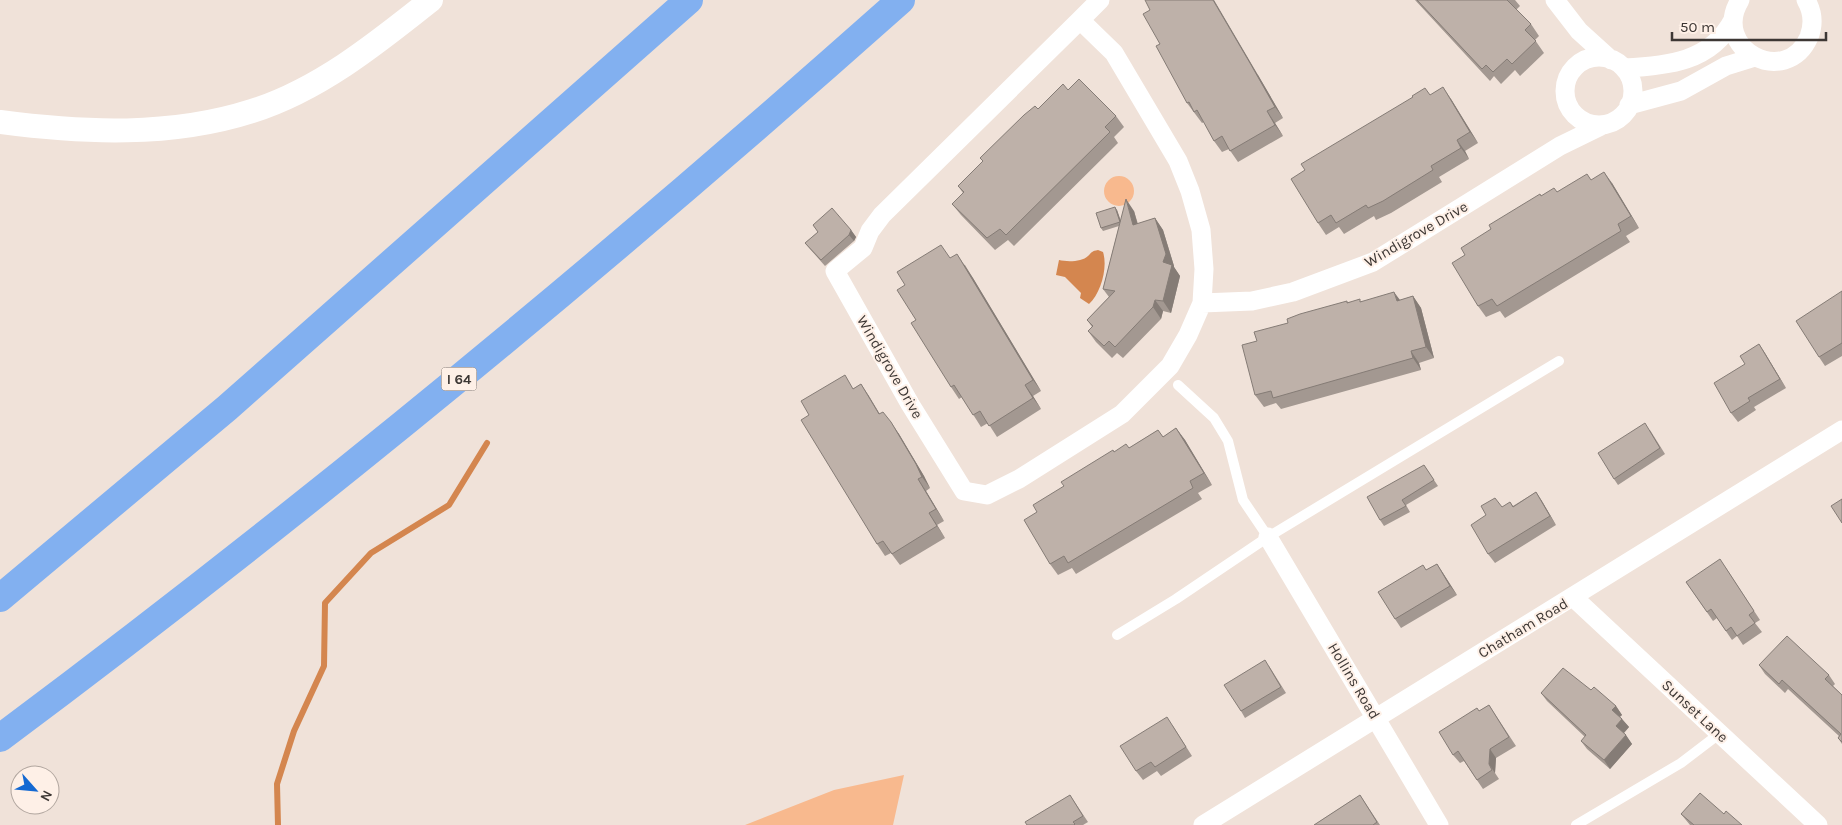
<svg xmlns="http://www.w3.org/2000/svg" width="1842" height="825" font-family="Karla,sans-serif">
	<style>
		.green { fill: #f8b98e }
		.water { fill: #d4864f }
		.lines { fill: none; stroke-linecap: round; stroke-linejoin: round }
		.stream { stroke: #d4864f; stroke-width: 6 }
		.service { stroke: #fff; stroke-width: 10 }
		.minor { stroke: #fff; stroke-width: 19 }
		.tertiary { stroke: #fff; stroke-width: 24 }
		.motorway { stroke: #82b0f0; stroke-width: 28 }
		.wall { fill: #a39891 }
		.shaded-wall { fill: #857c76 }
		.building { fill: #beb1a9; stroke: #857c76 }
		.labels { text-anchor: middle; stroke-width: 4; stroke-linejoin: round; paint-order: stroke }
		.shield { fill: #fef0e7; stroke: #776e6a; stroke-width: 1 }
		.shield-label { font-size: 14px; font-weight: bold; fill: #3d3734 }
		.street-label { font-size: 15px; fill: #3d3734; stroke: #fef0e7 }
	</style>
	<rect width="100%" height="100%" fill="#f0e2d9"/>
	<path class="green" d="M1104 191a15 15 0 1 1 30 0a15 15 0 1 1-30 0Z
		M904,775L893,825H745L834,790Z"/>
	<path class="water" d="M1098,250L1103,252C1108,267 1101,293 1089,304L1080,298L1081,293L1065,277L1056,275L1059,260C1067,262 1082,262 1088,256C1092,252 1092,251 1098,250Z"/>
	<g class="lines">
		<path class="stream" d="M278,825L277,784L294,731L324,666L325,603L371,553L449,505L487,443"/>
		<path class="service" d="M1178,385L1214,418L1228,441L1243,500L1268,537
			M1117,635L1176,599L1268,537L1559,361
			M1576,825L1681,763L1719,734"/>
		<path class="minor" d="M1555,0L1579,31L1611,60
			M1740,0C1710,49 1786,89 1809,37C1814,24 1813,12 1806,0
			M1080,20L1100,0
			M1565 91a34 34 0 1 1 68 0a34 34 0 1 1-68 0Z
			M1624,68C1667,66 1711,62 1733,20
			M1629,105L1681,91L1726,66L1755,57
			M1202,303L1204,269L1201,230L1190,191L1178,161L1114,53L1080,20L882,215L870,231L863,248L835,271L910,404L964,491L987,495L1019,479L1122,414L1170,366L1188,335L1202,303L1252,301L1293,292L1373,262L1560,146L1603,125
			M1268,537L1439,825
			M1573,597L1818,825
			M1203,825L1842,430"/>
		<path class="tertiary" d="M0,122C83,133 171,137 252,111C319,90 377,43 431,0"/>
		<path class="motorway" d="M0,598L227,408L689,0
			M0,738C311,506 611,258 901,0"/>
	</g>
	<path class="wall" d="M1415,0H1515L1520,6L1516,10L1531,24L1539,36L1535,40L1544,53L1520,76L1515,70L1501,84L1494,76L1490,81Z
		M1160,44L1258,75L1283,118L1275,123L1283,136L1238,162L1229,149L1222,152L1214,141L1204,122L1202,123L1187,103Z
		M1068,90L1116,116L1124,127L1114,137L1118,143L1014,246L1008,240L995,250L961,215L952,204L963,193L958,186L983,161L980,158L1038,109Z
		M1430,95L1451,99L1478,143L1465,151L1469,159L1439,177L1442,182L1391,213L1376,220L1374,216L1344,234L1339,227L1326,235L1318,223Z
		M1591,180L1612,183L1639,228L1626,236L1630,242L1505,318L1500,311L1486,317L1478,306L1465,255L1491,229L1541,196L1557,192Z
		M1117,210L1121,221L1134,211L1138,224L1155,218L1163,230L1174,266V267L1180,276L1171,313L1163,311L1161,319L1123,358L1117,353L1112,358L1096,342L1088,331L1092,327L1087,320L1109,297L1103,289L1119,226L1103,231L1101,228Z
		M813,225L851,230L856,237L854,241L825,266L810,249L805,243L818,232Z
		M950,258L965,265L1041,391L1033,396L1041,409L997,437L988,423L981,427L962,397L959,399L951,387L916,320L905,285Z
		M1842,291V356L1825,366L1819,357Z
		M1413,296L1421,308L1434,358L1419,363L1421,370L1281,409L1276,403L1264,407L1255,395L1257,341L1288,323L1348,302L1400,300Z
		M1759,344L1786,388L1754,407L1756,410L1738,422L1731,413L1745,364Z
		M861,384L879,414L899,434L924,476L930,488L926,491L944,521L937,525L945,538L900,565L891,553L885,556L877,544L809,415Z
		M1176,428L1185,440L1212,485L1198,493L1202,499L1076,574L1072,568L1058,575L1050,564L1037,512L1064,486L1114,452L1129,448L1158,430L1163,437Z
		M1650,430L1665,454L1618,485L1614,479Z
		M1424,465L1438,486L1406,505L1410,512L1384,526L1380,520Z
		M1536,492L1556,525L1495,563L1488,554L1510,502L1513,506Z
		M1437,564L1457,595L1401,628L1395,619L1426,570Z
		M1726,568L1760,620L1755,623L1762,632L1743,645L1737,636L1732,640L1717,618L1713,621L1686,582Z
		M1759,665L1829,675L1835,684L1833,686L1842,695V744L1838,738L1839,736L1788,689L1785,693L1765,674Z
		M1269,666L1286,693L1245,718L1241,711Z
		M1591,690L1616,706L1622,715L1620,717L1629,727L1624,733L1632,744L1610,769L1587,749L1581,741L1585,737L1547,701L1541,693Z
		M1489,705L1516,746L1496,758L1495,773L1499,779L1483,789L1464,761L1460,763L1453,755L1479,711Z
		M1173,726L1192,756L1161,776L1157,771L1143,780L1136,771Z
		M1070,795L1088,822L1083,825H1027Z
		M1360,795L1380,825H1314Z
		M1681,814H1724L1742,825H1690Z"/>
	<path class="shaded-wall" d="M1213,0H1214L1258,75L1283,118L1275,107Z
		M1443,87L1451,99L1478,143L1470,132Z
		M1267,111L1275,123L1283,136L1275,125Z
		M1457,140L1465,151L1469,159L1461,148Z
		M1604,172L1612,183L1639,228L1631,216Z
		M1126,199L1134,211L1141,237L1133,225Z
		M1115,207L1117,210L1122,225L1120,222Z
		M1155,218L1163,230L1174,266V267L1180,276L1171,313L1163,301V262Z
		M851,230L856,237L854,241L849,235Z
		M957,254L973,278L1041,391L1033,380Z
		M1394,292L1403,304L1397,301Z
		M1413,296L1421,308L1434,358L1426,347Z
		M1155,300L1163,311L1161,319L1153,307Z
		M1759,344L1765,353L1786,388L1780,379Z
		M1411,351L1419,363L1421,370L1413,358Z
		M861,384L869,396L887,426L879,414Z
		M1025,385L1033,396L1041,409L1033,398Z
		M891,422L899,434L924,476L930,488L922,477Z
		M1176,428L1185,440L1212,485L1204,473Z
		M918,479L926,491L944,521L936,509Z
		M1536,492L1542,501L1556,525L1550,516Z
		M929,513L937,525L945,538L937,526Z
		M1437,564L1443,573L1457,595L1450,586Z
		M1616,706L1622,715L1618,718L1612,710Z
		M1622,719L1629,727L1622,735L1616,726Z
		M1626,735L1632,744L1610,769L1604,760Z
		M1490,749L1496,758L1495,773L1499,779L1489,764Z"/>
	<path class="building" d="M1145,0H1213L1250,63L1275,107L1267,111L1275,125L1230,151L1222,136L1214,141L1197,110L1194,112L1189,102L1187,103L1156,46L1160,44L1143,14L1150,10Z
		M1417,0H1507L1531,24L1525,30L1536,41L1512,64L1507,59L1493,72L1486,65L1482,69Z
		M1079,79L1116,116L1105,127L1110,132L1006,235L1000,229L987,238L952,204L964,192L958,186L983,161L980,158L1024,115L1035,106L1038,109L1063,84L1068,90Z
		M1443,87L1470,132L1457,140L1461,148L1431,166L1433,170L1383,201L1368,208L1366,205L1336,223L1331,215L1318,223L1291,179L1305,170L1301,164L1413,97L1412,96L1425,88L1430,95Z
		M1604,172L1631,216L1618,224L1621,231L1497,306L1492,299L1478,306L1452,263L1465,255L1461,248L1491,229L1489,225L1540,194L1541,196L1554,188L1557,192L1587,174L1591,180Z
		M1126,199L1133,225L1155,218L1166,254L1163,262L1172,265L1163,301L1155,300L1153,307L1115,347L1109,341L1104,346L1088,331L1093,326L1087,320L1115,291L1103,289Z
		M1115,207L1120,222L1101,228L1096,213Z
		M832,208L851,230L849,235L821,260L805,243L818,232L813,225Z
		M941,245L950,258L957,254L1033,380L1025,385L1033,398L989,426L980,411L973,415L954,385L951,387L911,323L916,320L897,290L905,285L897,272Z
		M1842,291V343L1819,357L1796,321Z
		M1394,292L1397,301L1413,296L1426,347L1411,351L1413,358L1273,398L1271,391L1255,395L1242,345L1257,341L1254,332L1288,323L1287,319L1300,314L1347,301V303L1360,299V302Z
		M1759,344L1780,379L1748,398L1750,401L1731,413L1714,383L1745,364L1740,356Z
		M845,375L853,389L861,384L879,414L883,412L891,422L916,464L922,477L918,479L936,509L929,513L937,526L892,554L883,541L877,544L801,420L809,415L801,401Z
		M1645,423L1660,448L1614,479L1598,453Z
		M1176,428L1204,473L1190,481L1193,488L1068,563L1064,556L1050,564L1024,520L1037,512L1033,505L1064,486L1061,482L1113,450L1114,452L1126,444L1129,448L1158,430L1163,437Z
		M1424,465L1434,480L1402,500L1406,506L1380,520L1367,497Z
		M1536,492L1550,516L1488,554L1471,525L1486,515L1481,506L1495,498L1502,507L1510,502L1513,507Z
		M1842,499V523L1831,506Z
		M1720,559L1754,611L1749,615L1755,623L1737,636L1731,627L1726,631L1711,609L1707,612L1686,582Z
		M1437,564L1450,586L1395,619L1378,592L1423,565L1426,570Z
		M1787,636L1829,675L1825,679L1842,695V742L1838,738L1841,734L1782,680L1779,684L1759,665Z
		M1265,660L1281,687L1241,711L1224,685Z
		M1563,668L1591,690L1594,687L1616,706L1612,710L1622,719L1616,726L1626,735L1604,760L1581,741L1586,735L1541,693Z
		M1489,705L1509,737L1490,749L1489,764L1492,770L1477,780L1458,751L1453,755L1439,732L1477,708L1479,711Z
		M1167,717L1186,747L1155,767L1151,762L1136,771L1120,746Z
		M1700,793L1724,814L1726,811L1742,825H1694L1681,814Z
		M1070,795L1083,816L1073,822L1075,824L1074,825H1027L1025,822Z
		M1360,795L1377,822L1373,825H1314Z"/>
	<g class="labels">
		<rect class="shield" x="441.5" y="367.5" width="35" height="23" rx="4"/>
		<g class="shield-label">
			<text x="459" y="384">I 64</text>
		</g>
		<g class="street-label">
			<text transform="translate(1416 234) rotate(-30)" y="5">Windigrove Drive</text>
			<text transform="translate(890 367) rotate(60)" y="5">Windigrove Drive</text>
			<text transform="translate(1523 628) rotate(-31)" y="5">Chatham Road</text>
			<text transform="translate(1354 681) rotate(59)" y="5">Hollins Road</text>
			<text transform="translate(1695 711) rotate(43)" y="5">Sunset Lane</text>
		</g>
	</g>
	<g transform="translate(35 790) rotate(117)"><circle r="24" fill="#fef0e7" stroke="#b1a69f"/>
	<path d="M0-4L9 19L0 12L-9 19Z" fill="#1469d2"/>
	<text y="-8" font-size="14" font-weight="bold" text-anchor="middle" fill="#3d3734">N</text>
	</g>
	<path d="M1672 32v8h154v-8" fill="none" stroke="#3d3734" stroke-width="2.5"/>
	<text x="1680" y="32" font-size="15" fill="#3d3734" stroke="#fef0e7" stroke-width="4" paint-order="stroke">50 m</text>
</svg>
